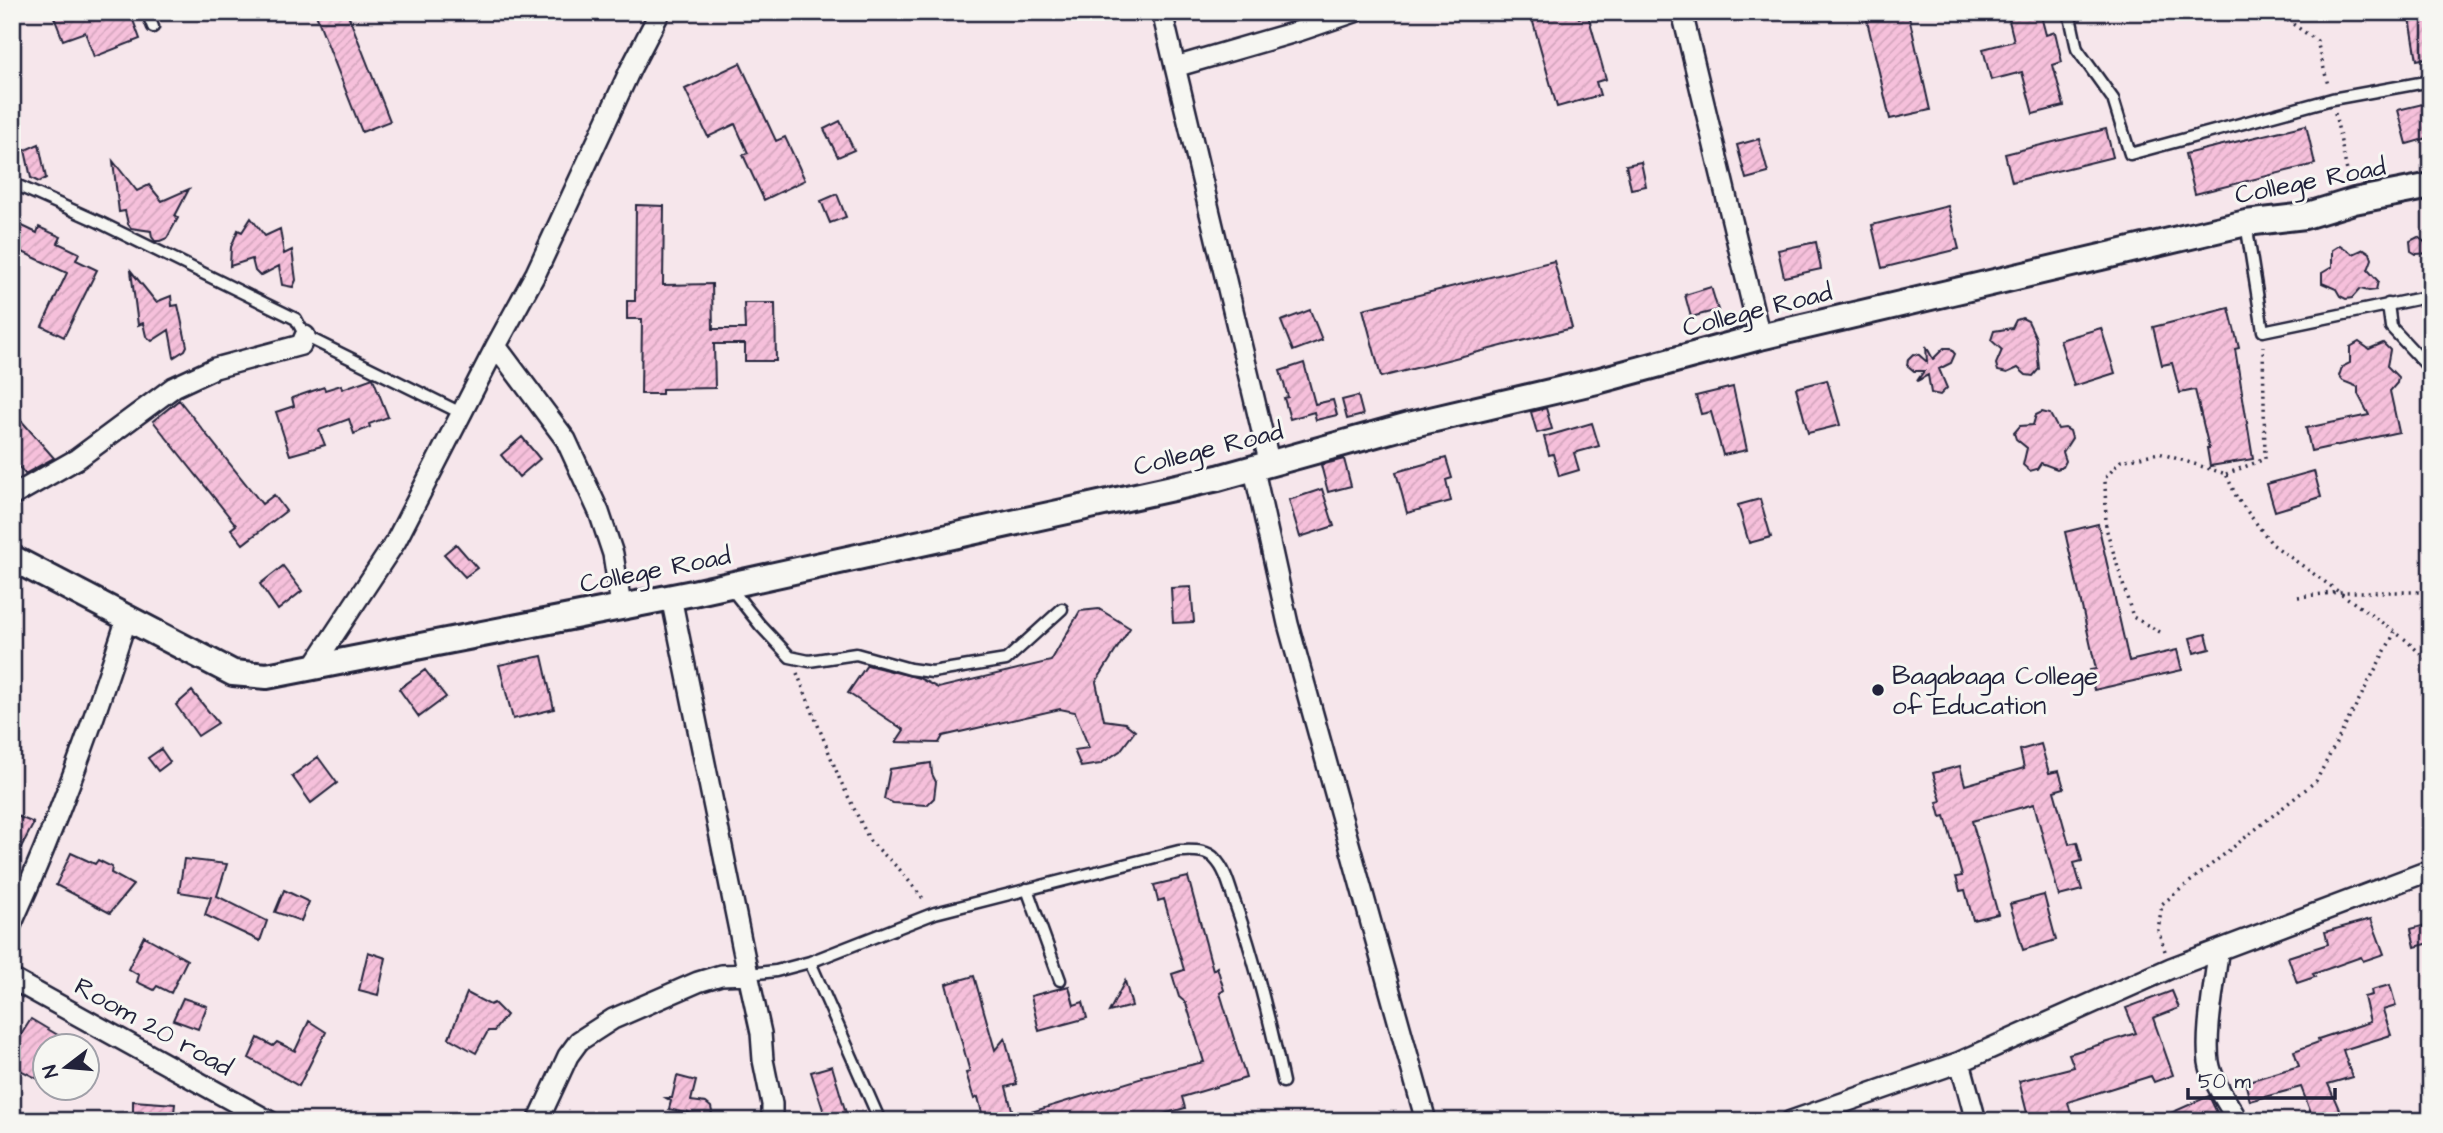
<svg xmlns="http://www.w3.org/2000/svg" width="2443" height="1133" font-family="'Architects Daughter',sans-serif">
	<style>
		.building { fill: url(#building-hatch); stroke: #22223b; stroke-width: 2 }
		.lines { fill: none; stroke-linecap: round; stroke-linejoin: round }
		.service-casing { stroke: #22223b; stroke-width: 15 }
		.minor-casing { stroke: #22223b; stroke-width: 24 }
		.tertiary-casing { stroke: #22223b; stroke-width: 30 }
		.path { stroke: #22223b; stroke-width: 3.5; stroke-dasharray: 2 5; stroke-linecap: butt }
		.service { stroke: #f6f6f2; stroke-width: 10 }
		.minor { stroke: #f6f6f2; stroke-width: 19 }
		.tertiary { stroke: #f6f6f2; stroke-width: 24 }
		.poi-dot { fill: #22223b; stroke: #f6f6f2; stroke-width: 2.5 }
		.labels { text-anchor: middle; stroke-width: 6; stroke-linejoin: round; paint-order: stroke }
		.street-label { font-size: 26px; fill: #22223b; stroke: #f6f6f2 }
		.poi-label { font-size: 26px; fill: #22223b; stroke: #f6f6f2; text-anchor: start }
	</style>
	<defs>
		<pattern id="building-hatch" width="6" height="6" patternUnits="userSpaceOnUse" patternTransform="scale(1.75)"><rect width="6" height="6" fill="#f6c0db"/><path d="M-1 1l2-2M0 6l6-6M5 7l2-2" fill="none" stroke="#d3a5bd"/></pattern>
	</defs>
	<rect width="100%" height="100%" fill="#f6e6eb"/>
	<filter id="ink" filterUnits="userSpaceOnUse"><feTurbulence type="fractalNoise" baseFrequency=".0143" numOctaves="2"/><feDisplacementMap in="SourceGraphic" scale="14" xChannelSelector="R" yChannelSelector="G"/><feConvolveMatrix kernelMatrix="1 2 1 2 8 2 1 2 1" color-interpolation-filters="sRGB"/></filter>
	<g filter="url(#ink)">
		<path class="building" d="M52,12H130L140,39L94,57L85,32L63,40Z
			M315,12H347L390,121L362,132Z
			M1556,12H1578L1579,18L1588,15L1606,79L1596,82L1600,95L1557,107L1533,22L1538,17Z
			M1865,12H1908L1930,110L1890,119Z
			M2007,12H2040L2046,35L2055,32L2062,62L2053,65L2064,106L2033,114L2022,72L1991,80L1983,49L2014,41Z
			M2409,12H2431V57L2417,60Z
			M740,63L776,141L785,137L805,180L764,200L743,155L748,153L735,124L708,137L685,89Z
			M2431,102V137L2407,144L2398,110Z
			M840,121L854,150L838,157L824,129Z
			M2306,125L2315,164L2195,194L2185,154Z
			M2106,129L2113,157L2012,182L2005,154Z
			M1759,139L1768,173L1746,179L1737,145Z
			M39,144L46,178L39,182L31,178L25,150Z
			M113,161L137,191L149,185L162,201L189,189L175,216L178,218L167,238L160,241H155L152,237L151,231L131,228L128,224L125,211L119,212Z
			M1641,162L1646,186L1631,189L1626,165Z
			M837,194L846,217L830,223L821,201Z
			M636,205L664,206L663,285L712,284L713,329H745L744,303H775L776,361H745V344H714L715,388L662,389V394H641L642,319H627V301H635Z
			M1948,206L1959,249L1882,268L1872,225Z
			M251,218L265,236L280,229L284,254L292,250L296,280L293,287L282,285L279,266L260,276L255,271L252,259L230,266L231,247L238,230L242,232Z
			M12,221L37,233L39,227L61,237L58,243L79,253L76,260L97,270L64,337L42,326L67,273L12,247Z
			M2418,237L2431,247V253L2416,254L2411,251L2410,241Z
			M1816,242L1821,269L1784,277L1778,250Z
			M2340,245L2353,254L2364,249L2370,253L2372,259L2368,270L2378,281L2376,290L2369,291L2360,289L2352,298L2346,299L2340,296L2336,289L2322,283V273L2332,267V250Z
			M1554,261L1572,328L1381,377L1363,309Z
			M131,271L156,302L171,296L172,306L178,305L187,346L185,350L174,357L169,330L152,341L146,336L143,323L138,325Z
			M1711,287L1718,310L1691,317L1685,295Z
			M2229,308L2239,348L2235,349L2253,459L2210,466L2207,448H2209L2195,390L2180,393L2172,363L2162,365L2153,327Z
			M1310,310L1322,340L1293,351L1281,321Z
			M2022,318L2028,321L2036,338L2039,369L2033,376L2026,375L2018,368L2007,373L1998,371L1996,364L2002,350L1991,340L1994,331L2012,328L2016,320Z
			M2101,328L2115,373L2074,386L2060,340Z
			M2359,342L2369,349L2383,343L2390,350L2387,366L2398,377L2397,383L2390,391L2399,432L2311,451L2306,428L2369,415L2358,394V387L2343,381L2339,376L2342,367L2350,363V347Z
			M1926,346L1933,359L1944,348H1950L1955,354L1951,363L1939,369L1947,388L1940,395L1931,393L1928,375L1917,381L1924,371H1914L1907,365L1908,359L1913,354L1919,355L1927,362Z
			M1304,363L1315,404L1333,400L1337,415L1316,420L1314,412L1290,419L1284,398L1288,397L1280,371Z
			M373,378L388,417L369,424L370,427L354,434L349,419L319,430L325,445L290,455L276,412L294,406L292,398L324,387L325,390L341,385L342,389Z
			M1827,380L1840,425L1808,433L1796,388Z
			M1733,387L1747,450L1723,455L1711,412L1701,414L1696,396Z
			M1358,396L1363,415L1347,419L1342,400Z
			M179,400L262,504L274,495L286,511L243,544L231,529L236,525L153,421Z
			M1546,408L1552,429L1537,433L1531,412Z
			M12,410L54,458L25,474L12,459Z
			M2042,412L2050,414L2058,429L2065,428L2070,431L2072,438L2063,452L2066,461L2063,467L2057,469L2041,463L2037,469L2030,471L2023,465L2027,448L2016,439L2014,433L2020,426L2033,425L2036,415Z
			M1592,423L1599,446L1574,453L1579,470L1559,476L1553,454L1549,455L1544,437Z
			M522,437L540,459L519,477L501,455Z
			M1446,458L1452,478L1446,480L1451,501L1407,513L1396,472Z
			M1344,459L1351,486L1328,492L1321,465Z
			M2314,471L2321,497L2275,511L2267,484Z
			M1322,489L1334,526L1300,537L1289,500Z
			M1760,499L1771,537L1749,543L1738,505Z
			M2098,524L2129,661L2177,650L2182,670L2094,690L2090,670L2096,669L2065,532Z
			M456,544L477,568L465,577L444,554Z
			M283,566L302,591L278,610L260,584Z
			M1191,587L1194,622L1173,623L1171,588Z
			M1099,609L1130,628L1096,682L1104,720L1125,723L1135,731L1120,751L1100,764L1081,767L1074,750L1089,748L1075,712L1060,709L943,736L939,743L896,742L904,730L848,693L867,665L919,678L938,688L1051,661L1080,611Z
			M2206,634L2210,649L2194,653L2190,638Z
			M542,656L554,709L513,719L499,665Z
			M425,670L446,697L419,717L399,689Z
			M192,691L218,723L198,736L176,705Z
			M2041,744L2049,773L2059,771L2064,788L2054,791L2069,844L2077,842L2082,861L2074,863L2082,890L2059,896L2034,804L1972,821L1998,914L1973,920L1965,890L1960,891L1956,877L1962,876L1945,816L1941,817L1937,802L1941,801L1933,773L1960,766L1965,785L2024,768L2020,750Z
			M161,749L170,762L158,771L148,758Z
			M318,757L337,783L311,803L292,776Z
			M931,763L932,774L936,782L934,798L927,805L893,803L884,799L890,769Z
			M12,814L34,823L12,864Z
			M71,853L95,864L98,860L112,867L111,873L133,885L110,913L56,885Z
			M184,859L227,864L217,896L267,921L260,941L205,915L211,897L179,892Z
			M1188,877L1213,970L1217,967L1224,990L1220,993L1246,1078L1182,1097L1185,1108L1139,1121H1015V1117L1143,1078L1142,1076L1204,1062L1186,1003L1179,997L1172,974L1184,970L1164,899L1158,901L1154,885Z
			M284,890L309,902L301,921L275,912Z
			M2044,895L2056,940L2023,950L2010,904Z
			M2371,919L2384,954L2363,961L2361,957L2313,974L2315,977L2297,983L2288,957L2328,944L2325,932Z
			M2426,925L2430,943L2415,947L2411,929Z
			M144,936L187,960L171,993L157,986L154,990L137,982L139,975L128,969Z
			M368,952L386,958L378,995L359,990Z
			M974,976L995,1050L1005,1038L1017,1084L1006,1087L1015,1121H984L978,1097L974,1099L966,1073L970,1072L946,984Z
			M1125,981L1132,1006L1109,1012Z
			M2390,985L2396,1006L2383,1010L2391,1035L2343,1050L2352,1077L2328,1084L2344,1121H2314L2301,1087L2250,1101L2245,1082L2299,1066L2294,1051L2319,1042L2318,1039L2370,1022L2364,997L2372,995L2371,990Z
			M1069,986L1074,1005L1083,1002L1087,1018L1039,1031L1031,996Z
			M2172,991L2179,1008L2153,1018L2173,1075L2154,1082L2151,1076L2068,1102L2072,1118L2059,1121H2029L2019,1081L2074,1067L2069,1054L2136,1033L2126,1008Z
			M467,993L490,1005L494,1003L506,1015L494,1031H488L476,1053L449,1038Z
			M183,998L207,1006L198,1029L173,1020Z
			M31,1019L76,1046H46V1083L12,1066V1049Z
			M309,1021L326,1032L299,1086L249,1058L258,1038L273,1046L277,1042L295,1051Z
			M832,1066L846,1113L826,1119L811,1072Z
			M677,1076L696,1081L691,1101L706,1103L711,1107L712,1112L708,1120H702L688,1112V1114L669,1109L671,1101L666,1098H672Z
			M2209,1096L2221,1121H2153Z
			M133,1101L175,1104L173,1121H133Z"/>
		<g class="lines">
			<defs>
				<path id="service" d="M147,12L153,27
					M2069,12L2077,49L2113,99L2130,154L2332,99L2431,81
					M12,183L99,222L296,319L305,336L461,413
					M2246,223L2263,331L2431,296
					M2388,304L2391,327L2431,370
					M729,586L760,625L790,657L809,661L856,654L910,669L932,672L1006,660L1062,609
					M1027,889L1060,980
					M810,962L880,1121
					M748,974L776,971L810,962L935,913L1179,851C1191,851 1207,849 1215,859C1226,870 1230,889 1235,903C1256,962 1270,1021 1283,1082"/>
				<path id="minor" d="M1162,12L1270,465
					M1682,12L1760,337
					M1175,67L1299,31L1355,12
					M496,346L566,440L599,512L613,554L621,606
					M1254,470L1288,624L1426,1121
					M12,496L77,459L174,387L215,368L301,345L305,336
					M312,668L396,541L496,346L536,273L631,68L660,12
					M12,923C58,822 93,723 127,618
					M2218,952C2215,984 2205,1030 2209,1062C2212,1082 2228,1103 2238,1121
					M748,974L761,1033L763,1060L772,1104V1121
					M12,979L269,1121
					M538,1121L568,1056L579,1041L613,1019L698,982L721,975L748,974L671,597
					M1791,1121L1960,1062
					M1976,1121L1960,1062L2171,968L2431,870"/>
				<path id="tertiary" d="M12,558L233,673L267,676L693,593L1218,478L1409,425L1597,381L1760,337L2246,223L2305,216L2354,201L2431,186"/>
			</defs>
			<use href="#service" class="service-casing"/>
			<use href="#minor" class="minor-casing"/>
			<use href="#tertiary" class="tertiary-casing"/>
			<path class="path" d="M2276,12L2317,41L2328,85
				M2335,113L2349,181
				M2226,474L2265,459L2263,346
				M2298,597L2340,592H2431
				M2160,632L2133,617L2106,528L2105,478L2121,461L2159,453L2226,474L2237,498L2272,544L2406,640L2431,664
				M797,673L840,780L870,841L900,870L925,901
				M2165,951L2158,930L2162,904L2316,781L2395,632"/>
			<use href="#service" class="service"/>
			<use href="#minor" class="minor"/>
			<use href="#tertiary" class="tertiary"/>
		</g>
	</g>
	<circle class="poi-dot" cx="1878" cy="690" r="7"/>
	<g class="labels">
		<g class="street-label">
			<text transform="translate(2310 180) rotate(-11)" y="9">College Road</text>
			<text transform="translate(1757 309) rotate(-14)" y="9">College Road</text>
			<text transform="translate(1208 448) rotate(-14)" y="9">College Road</text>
			<text transform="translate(655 569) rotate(-11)" y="9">College Road</text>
			<text transform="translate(154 1026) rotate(29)" y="9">Room 20 road</text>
		</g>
		<g class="poi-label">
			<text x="1892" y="684">Bagabaga College<tspan x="1892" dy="30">of Education</tspan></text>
		</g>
	</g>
	<rect width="2443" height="1133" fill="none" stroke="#f6f6f2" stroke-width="42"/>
	<rect x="21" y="21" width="2401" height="1091" fill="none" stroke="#22223b" stroke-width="2.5" filter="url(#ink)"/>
	<g transform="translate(66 1067) rotate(254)"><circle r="33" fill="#f6f6f2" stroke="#a1a1a9" stroke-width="2"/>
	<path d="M0-5L12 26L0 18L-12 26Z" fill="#22223b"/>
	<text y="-10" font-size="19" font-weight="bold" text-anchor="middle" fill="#22223b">N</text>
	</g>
	<path d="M2188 1088v10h147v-10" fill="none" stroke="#22223b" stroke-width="3.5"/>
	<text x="2198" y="1088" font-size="21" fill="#22223b" stroke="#f6f6f2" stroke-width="5" paint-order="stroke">50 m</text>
</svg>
